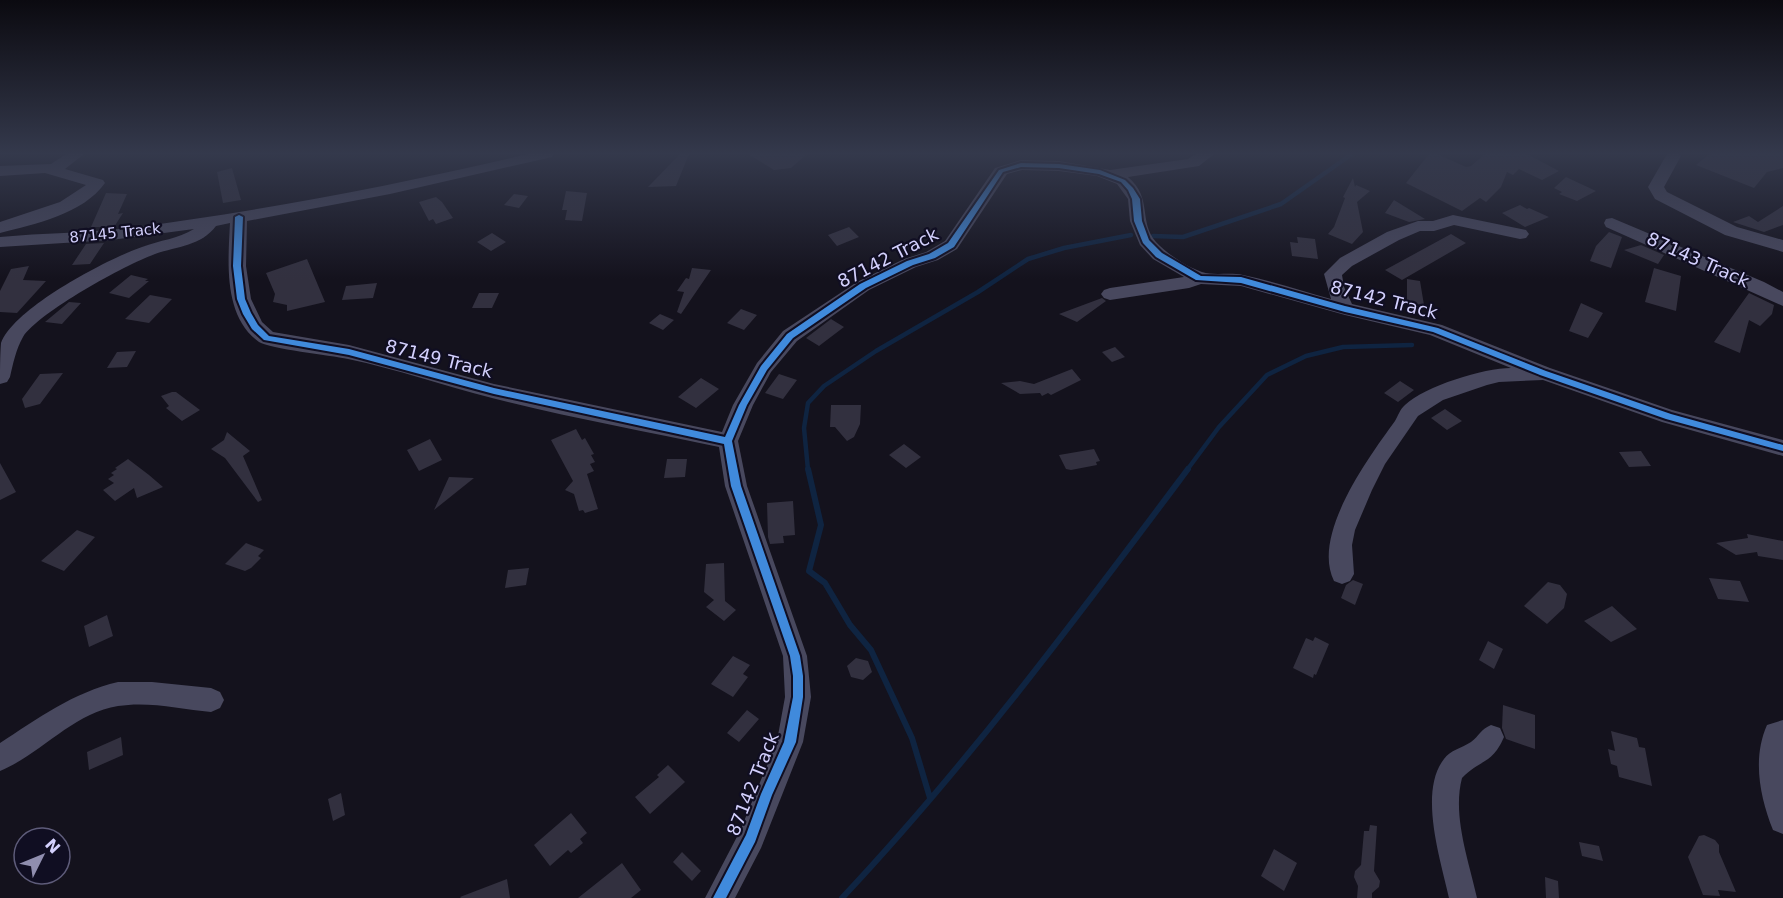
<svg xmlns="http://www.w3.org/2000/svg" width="1783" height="898" font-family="'DejaVu Sans',sans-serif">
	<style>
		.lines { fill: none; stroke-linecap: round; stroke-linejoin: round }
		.stream-far1 { stroke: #0f2441; stroke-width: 4.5 }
		.stream { stroke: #0f2441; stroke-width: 6 }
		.building { fill: #32303f }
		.minor { fill: #48485e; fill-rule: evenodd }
		.cycleway-casing { stroke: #100e22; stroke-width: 4 }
		.cycleway { fill: #408adc; fill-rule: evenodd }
		.labels { text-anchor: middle; stroke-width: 4.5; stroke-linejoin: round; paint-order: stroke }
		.far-street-label { font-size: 15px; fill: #d3d0fd; stroke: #100e22 }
		.street-label { font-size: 18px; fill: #d3d0fd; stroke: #100e22 }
	</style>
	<rect width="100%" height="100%" fill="#14121d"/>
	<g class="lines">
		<path class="stream-far1" d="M1153,236L1183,237L1281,204L1352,154
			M808,470L804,428L808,403L824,386L876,351L978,292L1028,259L1064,248L1131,235
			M1187,470L1219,427L1267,375L1306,356L1343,347L1412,345"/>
		<path class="stream" d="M808,469L821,525L809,571L825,583L850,625L871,650L912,738L930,798
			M842,898C968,764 1078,616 1188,469"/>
	</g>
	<path class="building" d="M680,154H689L676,186L648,187Z
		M748,154H807L791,168L774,170Z
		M1429,154H1437L1466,167L1471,166L1485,154H1527L1559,171L1542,180L1519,169L1513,175L1507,172L1501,187L1486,202L1480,198L1462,211L1406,183Z
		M1709,154H1783V168L1767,172L1754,188L1696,165Z
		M232,168L241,200L223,203L217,172Z
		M1566,177L1596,191L1577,201L1559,194L1562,192L1554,188Z
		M1353,178L1355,187L1356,185L1370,191L1357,202L1363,232L1352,244L1328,234L1334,227L1345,198L1343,197Z
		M566,191L587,193L582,221L565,220L567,210H562Z
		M106,193L127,194L118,214L123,213L114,227H91Z
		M514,194L528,196L519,208L504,205Z
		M436,197L442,202L453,218L436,224L433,219L429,221L419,202Z
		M1394,200L1425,219L1409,222L1385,213Z
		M1520,205L1527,209L1529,208L1549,217L1525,227L1502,213Z
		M1783,206V225L1764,232L1733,222L1749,216L1758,222Z
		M849,227L859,237L837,246L828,235Z
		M1609,232L1622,237L1611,268L1590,261L1596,246Z
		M492,233L506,242L491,251L477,242Z
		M1451,234L1466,243L1402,280L1385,270Z
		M1297,237L1315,239L1318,259L1292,256L1290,242L1298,243Z
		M104,243L90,264L72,265L86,244Z
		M1641,245L1664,255L1658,264L1624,250Z
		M307,259L325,302L287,311V305L273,302L275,294L266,273Z
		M29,266L23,280L46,281L17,313L0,312V291L11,269Z
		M692,268L711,270L681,314L677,312L684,292L677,291L686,278L689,279Z
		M1654,268L1681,276L1676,311L1645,302Z
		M131,275L148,279L145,281H149L129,298L109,293Z
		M1407,279L1420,281L1424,305L1407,303Z
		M377,283L373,298L342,300L346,286Z
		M479,293H499L492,308H472Z
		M1749,293L1774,305L1772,314L1760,326L1749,320L1740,353L1714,342Z
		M150,295L172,299L149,323L125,319Z
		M1102,298L1106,301L1077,322L1059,314Z
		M69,302L81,303L62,324L45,322Z
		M1581,303L1603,313L1588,338L1569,331Z
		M741,309L757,315L744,330L727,323Z
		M660,314L674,320L663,330L649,323Z
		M831,319L844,327L819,346L806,338Z
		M1115,347L1125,357L1112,362L1102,352Z
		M136,351L127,367L107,368L117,352Z
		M1072,369L1081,380L1051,395L1048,393L1042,396L1040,393L1020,394L1001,383L1020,381L1034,384Z
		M63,373L40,404L25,408L22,399L40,374Z
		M779,374L797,380L783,399L765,393Z
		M701,378L719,389L696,408L678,397Z
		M1400,381L1414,390L1398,402L1384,393Z
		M172,392H176L200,410L182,421L166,408L169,406L161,396Z
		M831,405H861L860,424L854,437L847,441L835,427H830Z
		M1445,409L1462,421L1447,430L1431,418Z
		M576,429L582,440L585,438L594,454L591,455L595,462L590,464L594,471L587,474L598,509L585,513L583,510L579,511L574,494L565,490L573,481L551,440Z
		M227,432L250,451L243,456L262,500L258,502L225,458L211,449L224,440Z
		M430,439L442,460L419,471L407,450Z
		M904,444L921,457L906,468L889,455Z
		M1094,449L1100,461L1096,462L1097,465L1071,470L1066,469L1059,455Z
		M1641,451L1651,466L1629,467L1619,452Z
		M128,459L149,475L163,487L137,498L134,488L115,501L103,490L114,483L108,479L114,475L111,473L117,469L115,468Z
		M667,459H687L685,477L664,478Z
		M0,463L16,492L0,500Z
		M449,477L474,478L434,510Z
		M793,501L795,535L783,536L784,543L770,544L768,537L767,503Z
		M77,530L95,537L64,571L41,561Z
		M1747,534L1783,541V560L1758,556L1757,552L1736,555L1716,543L1748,538Z
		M246,543L264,550L258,556L261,558L251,568L245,571L225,564Z
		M724,563L725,601L736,610L724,621L706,607L714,600L704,592L706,564Z
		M529,568L526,585L505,588L508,570Z
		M1709,578L1740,581L1749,602L1718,599Z
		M1353,580L1363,584L1355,605L1341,598L1346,585Z
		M1548,582L1560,585L1567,594L1564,608L1547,624L1524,606Z
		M1612,606L1637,629L1611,642L1584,621Z
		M107,615L113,636L89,647L84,626Z
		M1315,637L1329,644L1316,675L1314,674L1313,678L1293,668L1306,638L1313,641Z
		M1488,641L1503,649L1494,669L1479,660Z
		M733,656L750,665L743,674L748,677L733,697L711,684Z
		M856,658L868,661L872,672L863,680L851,677L847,666Z
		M1503,705L1535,715V749L1506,739L1502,728Z
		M747,710L759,719L739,742L727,733Z
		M1611,731L1637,738L1639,747L1645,748L1652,786L1619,777L1617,766L1611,764L1608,749L1615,751Z
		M121,737L123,755L89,770L87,752Z
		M668,765L685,782L650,814L635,797L659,777L657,775Z
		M341,793L345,815L333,821L328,799Z
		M571,813L587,833L580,839L583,843L571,853L568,850L550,866L534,845Z
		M1370,825L1377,826L1374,871L1380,881L1379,887L1372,893V898H1357L1358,886L1354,877L1355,871L1361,865L1364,831H1369Z
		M1704,835L1715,840L1719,845V852L1736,892L1718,890L1720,896L1703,895L1688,857L1699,836Z
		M1579,842L1599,846L1603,861L1582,856Z
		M1274,849L1297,863L1284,891L1261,876Z
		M682,852L701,871L692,881L673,862Z
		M622,863L641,890L631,898H578Z
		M1545,877L1558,881L1559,898H1546Z
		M507,879L510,898H461L460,897Z"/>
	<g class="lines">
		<path class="minor" d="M66,154H84L65,169L103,180L105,183C83,214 35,224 0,233V222L60,202L86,185L45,173L0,176V166L51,164Z
			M528,154H554L552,157L390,194L247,221L246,266L251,299L262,322L273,332L349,345L494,384L722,432L733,405L757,363L783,331L857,282L904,259L926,252L945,241L995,168L1021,160L1059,161L1110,170L1188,159L1196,154H1214L1199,166L1128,177C1153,198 1138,221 1156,242C1167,254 1187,267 1202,272C1214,276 1230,272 1243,275C1273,281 1302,291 1331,299L1324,274L1340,258L1387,232L1418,221H1433L1453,215L1526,230L1529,234L1526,238L1520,239L1454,225L1434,231H1420L1399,240L1352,266L1342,275L1344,287L1352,304L1442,325L1550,368L1672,410L1783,440V456L1662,422L1543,380L1499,382L1487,385L1443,400L1418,416L1385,464L1372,490L1355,530L1352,545L1354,574L1350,581L1342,584L1334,581C1311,535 1369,457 1395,421C1398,416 1400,409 1405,405C1425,386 1484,368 1511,368L1430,335L1345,315L1241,286L1201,284L1189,288L1110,300L1104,298L1101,294L1104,290L1110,288L1184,277L1153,259L1140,245L1130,221L1128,199L1117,184L1097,176L1059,171L1022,170L1007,174L957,249L938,260L916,267L869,290L797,341L771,372L753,405L738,441L747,486L807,656L811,697L803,742L761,848L735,898H705L740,831L777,741L785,697L783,656L725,486L719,447C643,431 567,417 492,398C444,386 397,369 348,359C330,355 270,349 259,342C223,316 228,262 230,223L216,226C201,246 178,246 155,254C125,265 39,312 23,337C16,349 13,364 10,377L7,382L0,384C0,372 0,355 1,343C14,308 107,259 142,247C160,240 178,239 194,229L111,240L0,247V237C43,233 85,233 128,228C262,211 396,185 528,154Z
			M1667,154H1679L1681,156L1664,187L1667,192L1737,227L1783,240V252L1725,235L1655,199L1648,187Z
			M1612,218L1764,282L1783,292V306L1606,227L1604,223L1606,219Z
			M118,682H152L211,688L220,692L224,700L220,708L211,712C181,709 148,701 118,706C73,713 41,754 0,771V743C37,719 74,692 118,682Z
			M1783,720V834L1773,830C1760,797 1752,759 1767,725Z
			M1491,725L1500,728L1504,737C1492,765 1480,759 1462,778C1452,816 1469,861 1477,898H1449C1441,861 1418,792 1444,759C1450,750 1462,748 1471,742C1479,736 1481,729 1491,725Z"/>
		<defs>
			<path id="cycleway" d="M1021,163L1059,164L1100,170L1125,180L1133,188L1140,199L1142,221L1149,240L1162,253L1201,276L1241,277L1345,306L1438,328L1546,371L1671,414L1783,445V451L1666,419L1540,375L1433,332L1345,312L1241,283L1196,280L1156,257L1143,243L1134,221L1132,199L1128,190L1121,182L1099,174L1059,168L1021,167L1003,172L954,247L935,258L913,265L866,288L793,338L767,370L747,405L732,441L741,486L800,656L803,676V697L796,742L772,795L755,842L726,898H713L746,835L761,794L784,742L793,697V676L790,656L731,486L724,444L494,394L349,355L264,340L252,329L243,314L237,299L233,266L235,217L239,215L243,217L241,266L245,299L251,313L258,325L269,336L349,349L494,388L725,437L739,405L761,366L787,334L860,284L907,261L929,254L948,243L999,170Z"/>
		</defs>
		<use href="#cycleway" class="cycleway-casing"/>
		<use href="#cycleway" class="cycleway"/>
	</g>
	<linearGradient id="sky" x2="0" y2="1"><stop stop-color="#0b0a10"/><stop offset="0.55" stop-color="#34394c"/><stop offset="1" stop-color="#34394c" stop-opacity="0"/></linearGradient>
	<rect width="1783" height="279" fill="url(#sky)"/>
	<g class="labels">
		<g class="far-street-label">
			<text transform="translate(115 233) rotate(-6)" y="5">87145 Track</text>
		</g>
		<g class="street-label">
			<text transform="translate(888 258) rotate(-27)" y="6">87142 Track</text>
			<text transform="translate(1698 260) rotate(24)" y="6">87143 Track</text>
			<text transform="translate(1384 300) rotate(14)" y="6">87142 Track</text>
			<text transform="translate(439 359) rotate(14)" y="6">87149 Track</text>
			<text transform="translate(753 784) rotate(-68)" y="6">87142 Track</text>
		</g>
	</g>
	<g transform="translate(42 856) rotate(47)"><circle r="28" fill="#100e22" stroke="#5e5c7a" stroke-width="1.5"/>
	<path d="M0-4.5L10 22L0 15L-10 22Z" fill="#908eaf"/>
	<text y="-9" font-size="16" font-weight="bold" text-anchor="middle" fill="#d3d0fd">N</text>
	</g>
</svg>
